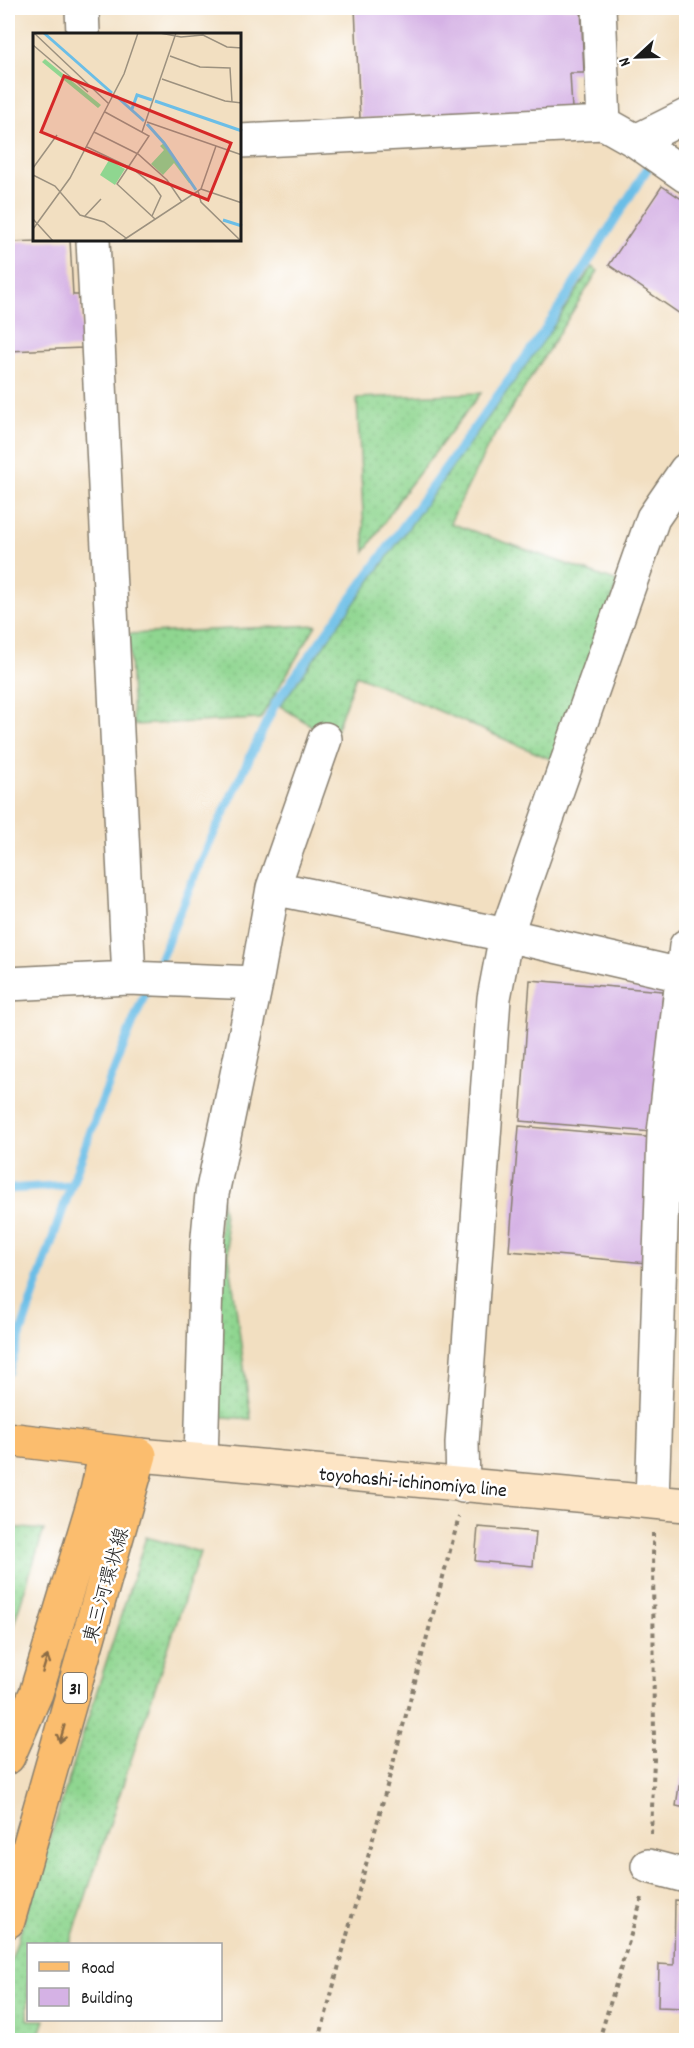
<svg xmlns="http://www.w3.org/2000/svg" width="694" height="2048" font-family="Dekko,'Klee One',sans-serif">
	<style>
		.grass { fill: url(#grass-dots); stroke: #567956; stroke-width: 1.5 }
		.lines { fill: none; stroke-linecap: round; stroke-linejoin: round }
		.stream { stroke: #6bbee7; stroke-width: 9 }
		.building { fill: #d5b2e5 }
		.minor-casing { stroke: #877e6e; stroke-width: 36 }
		.secondary-casing { stroke: #877e6e; stroke-width: 36 }
		.primary-casing { stroke: #877e6e; stroke-width: 36 }
		.path { stroke: #877e6e; stroke-width: 4; stroke-dasharray: 4.5 4.5; stroke-linecap: butt }
		.minor { stroke: #fff; stroke-width: 33 }
		.secondary { stroke: #fde5c5; stroke-width: 33 }
		.primary { stroke: #fbbd6e; stroke-width: 33 }
		.oneway { stroke: #8c6c45 }
		.labels { text-anchor: middle; stroke-width: 5; stroke-linejoin: round; paint-order: stroke }
		.shield { fill: #fff; stroke: #606060; stroke-width: 1.5 }
		.shield-label { font-size: 18px; font-weight: bold; fill: #1c1c1c }
		.street-label { font-size: 20px; fill: #1c1c1c; stroke: #fff }
		.inset-river { fill: none; stroke: #6bbee7; stroke-width: 3 }
		.inset-road { fill: none; stroke: #9c917f; stroke-width: 1.5 }
		.view { fill: #d62828; fill-opacity: 0.15; stroke: #d62828; stroke-width: 3 }
		.inset-edge { fill: none; stroke: #1c1c1c; stroke-width: 3 }
	</style>
	<defs>
		<pattern id="grass-dots" width="8" height="8" patternUnits="userSpaceOnUse" patternTransform="scale(1.5)"><rect width="8" height="8" fill="#8fd690"/><path d="M2 2h.1M6 6h.1" fill="none" stroke="#7bb77c" stroke-width="1.8" stroke-linecap="round"/></pattern>
	</defs>
	<rect width="100%" height="100%" fill="#fff"/>
	<filter id="ink" filterUnits="userSpaceOnUse"><feTurbulence type="fractalNoise" baseFrequency=".0167" numOctaves="2"/><feDisplacementMap in="SourceGraphic" scale="12" xChannelSelector="R" yChannelSelector="G"/><feConvolveMatrix kernelMatrix="1 2 1 2 8 2 1 2 1" color-interpolation-filters="sRGB"/></filter>
	<filter id="wash" filterUnits="userSpaceOnUse"><feTurbulence type="fractalNoise" baseFrequency=".008" numOctaves="4" result="noise"/><feDisplacementMap in="SourceGraphic" scale="24" xChannelSelector="R" yChannelSelector="G"/><feGaussianBlur stdDeviation="1.35" result="paint"/><feColorMatrix in="noise" values="0 0 0 0 0 0 0 0 0 0 0 0 0 0 0 0 0 1.4 0 .05"/><feComposite in="paint" operator="in"/></filter>
	<g filter="url(#wash)">
		<rect width="100%" height="100%" fill="#f2dfc1"/>
		<path class="grass" d="M592,267L598,271L488,446L450,523L618,582L555,761L356,675L333,739L280,706L547,336Z
			M481,393L403,494L365,552L357,398Z
			M316,625L260,719L133,725L129,634Z
			M221,1196L251,1419L212,1416Z
			M8,1527L44,1530L8,1642Z
			M146,1537L200,1552L70,1944H28V2020H45L38,2040H8V1970Z"/>
		<g class="lines">
			<path class="stream" d="M155,972L199,865L275,704L543,333L652,161
				M8,1189L69,1185
				M8,1372C51,1241 95,1111 149,984"/>
		</g>
		<g id="blocks">
			<path class="building" d="M355,8H581L584,73H570L572,109L360,119Z
				M662,186L686,202V318L609,265Z
				M70,240L73,295H80L83,348L8,351V242Z
				M530,980L663,991L652,1132L520,1121Z
				M519,1126L657,1138L647,1263L509,1251Z
				M478,1527L536,1532L533,1566L475,1561Z
				M684,1763H686V1786L680,1785Z
				M679,1786L686,1787V1808L676,1806Z
				M675,1900L686,1901V2008L658,2007L659,1964L674,1965Z"/>
		</g>
	</g>
	<g filter="url(#ink)">
		<use href="#blocks" fill-opacity="0" stroke="#877e6e" stroke-width="1.5"/>
		<g class="lines">
			<defs>
				<path id="minor" d="M82,8L83,34
					M599,8L604,123
					M240,141L604,123L636,141L686,176
					M636,141L686,116
					M93,240L129,978
					M273,888L325,739
					M8,984L129,978L256,983
					M201,1460L207,1247L212,1194L256,983L273,888L506,935L686,976
					M463,1486L462,1443L494,998L506,935L653,518L686,470
					M652,1501L664,1133L686,946
					M648,1866L686,1876"/>
				<path id="secondary" d="M140,1455L686,1505"/>
				<path id="primary" d="M8,1439L140,1455L8,1921
					M8,1757L36,1693L97,1491L106,1451"/>
			</defs>
			<use href="#minor" class="minor-casing"/>
			<use href="#secondary" class="secondary-casing"/>
			<use href="#primary" class="primary-casing"/>
			<path class="path" d="M651,1834L654,1759L653,1533
				M319,2040L459,1517
				M599,2040L642,1898"/>
			<use href="#minor" class="minor"/>
			<use href="#secondary" class="secondary"/>
			<use href="#primary" class="primary"/>
		</g>
		<defs><path id="oneway-shaft" d="M-6 0H5M1.5-3L5.5 0L1.5 3" fill="none" stroke-width="1.6" stroke-linecap="round" stroke-linejoin="round" transform="scale(1.5)"/></defs>
		<g class="oneway">
			<use href="#oneway-shaft" transform="translate(45 1664) rotate(-73)"/>
			<use href="#oneway-shaft" transform="translate(62 1734) rotate(106)"/>
		</g>
	</g>
	<g class="labels">
		<rect class="shield" x="63" y="1673" width="24" height="30" rx="4.5"/>
		<g class="shield-label">
			<text x="75" y="1694">31</text>
		</g>
		<g class="street-label">
			<text transform="translate(413 1481) rotate(5)" y="7">toyohashi-ichinomiya line</text>
			<text transform="translate(105 1585) rotate(-74)" y="7">東三河環状線</text>
		</g>
	</g>
	<g transform="translate(33 33)">
		<rect width="208" height="208" fill="#f2dfc1"/>
		<path d="M12,26L68,72L65,75L9,29ZM131,110L157,150H156L141,130L130,142L118,131L131,117L127,113Z" fill="#8fd690"/>
		<path d="M76,127L92,136L82,152L67,142Z" fill="#8fd690"/>
		<path class="inset-river" d="M11,0L79,60M83,63L111,88M122,68L209,98M99,76L104,62L119,67M114,91L131,110L163,157M190,187L209,193"/>
		<path class="inset-road" d="M1,0L76,71M127,0L148,4L170,2L194,14L209,15M0,12L55,59M137,23L167,34L197,35L199,69M129,46L192,68L209,70M72,79L116,103L84,151L122,186M114,89L209,122M61,99L105,121L134,147L149,169M109,99L143,0M54,114L100,136L121,153L128,163L119,183M0,135L24,102M0,142L22,153L47,182L71,189L93,205M168,156L209,170M165,158L168,169L208,208M51,184L68,166M0,186L20,208M0,196L37,145L91,41L105,0M89,208L168,156L183,113"/>
		<path class="view" d="M31,43L198,110L175,167L8,99Z"/>
		<rect width="208" height="208" class="inset-edge"/>
	</g>
	<rect width="694" height="2048" fill="none" stroke="#fff" stroke-width="30"/>
	<rect x="27" y="1943" width="195" height="78" fill="#ffffff" stroke="#a4a4a4" stroke-width="1.5"/>
	<rect x="39" y="1962" width="30" height="9" fill="#fbbd6e" stroke="#a4a4a4" stroke-width="1.5"/>
	<text x="81" y="1973" font-size="18" fill="#1c1c1c">Road</text>
	<rect x="39" y="1988" width="30" height="18" fill="#d5b2e5" stroke="#a4a4a4" stroke-width="1.5"/>
	<text x="81" y="2003" font-size="18" fill="#1c1c1c">Building</text>
	<g transform="translate(637 57) rotate(248)" stroke="#ffffff" stroke-width="4.5" paint-order="stroke">
	<path d="M0-4.5L10 22L0 15L-10 22Z" fill="#1c1c1c"/>
	<text y="-9" font-size="16" font-weight="bold" text-anchor="middle" fill="#1c1c1c">N</text>
	</g>
</svg>
